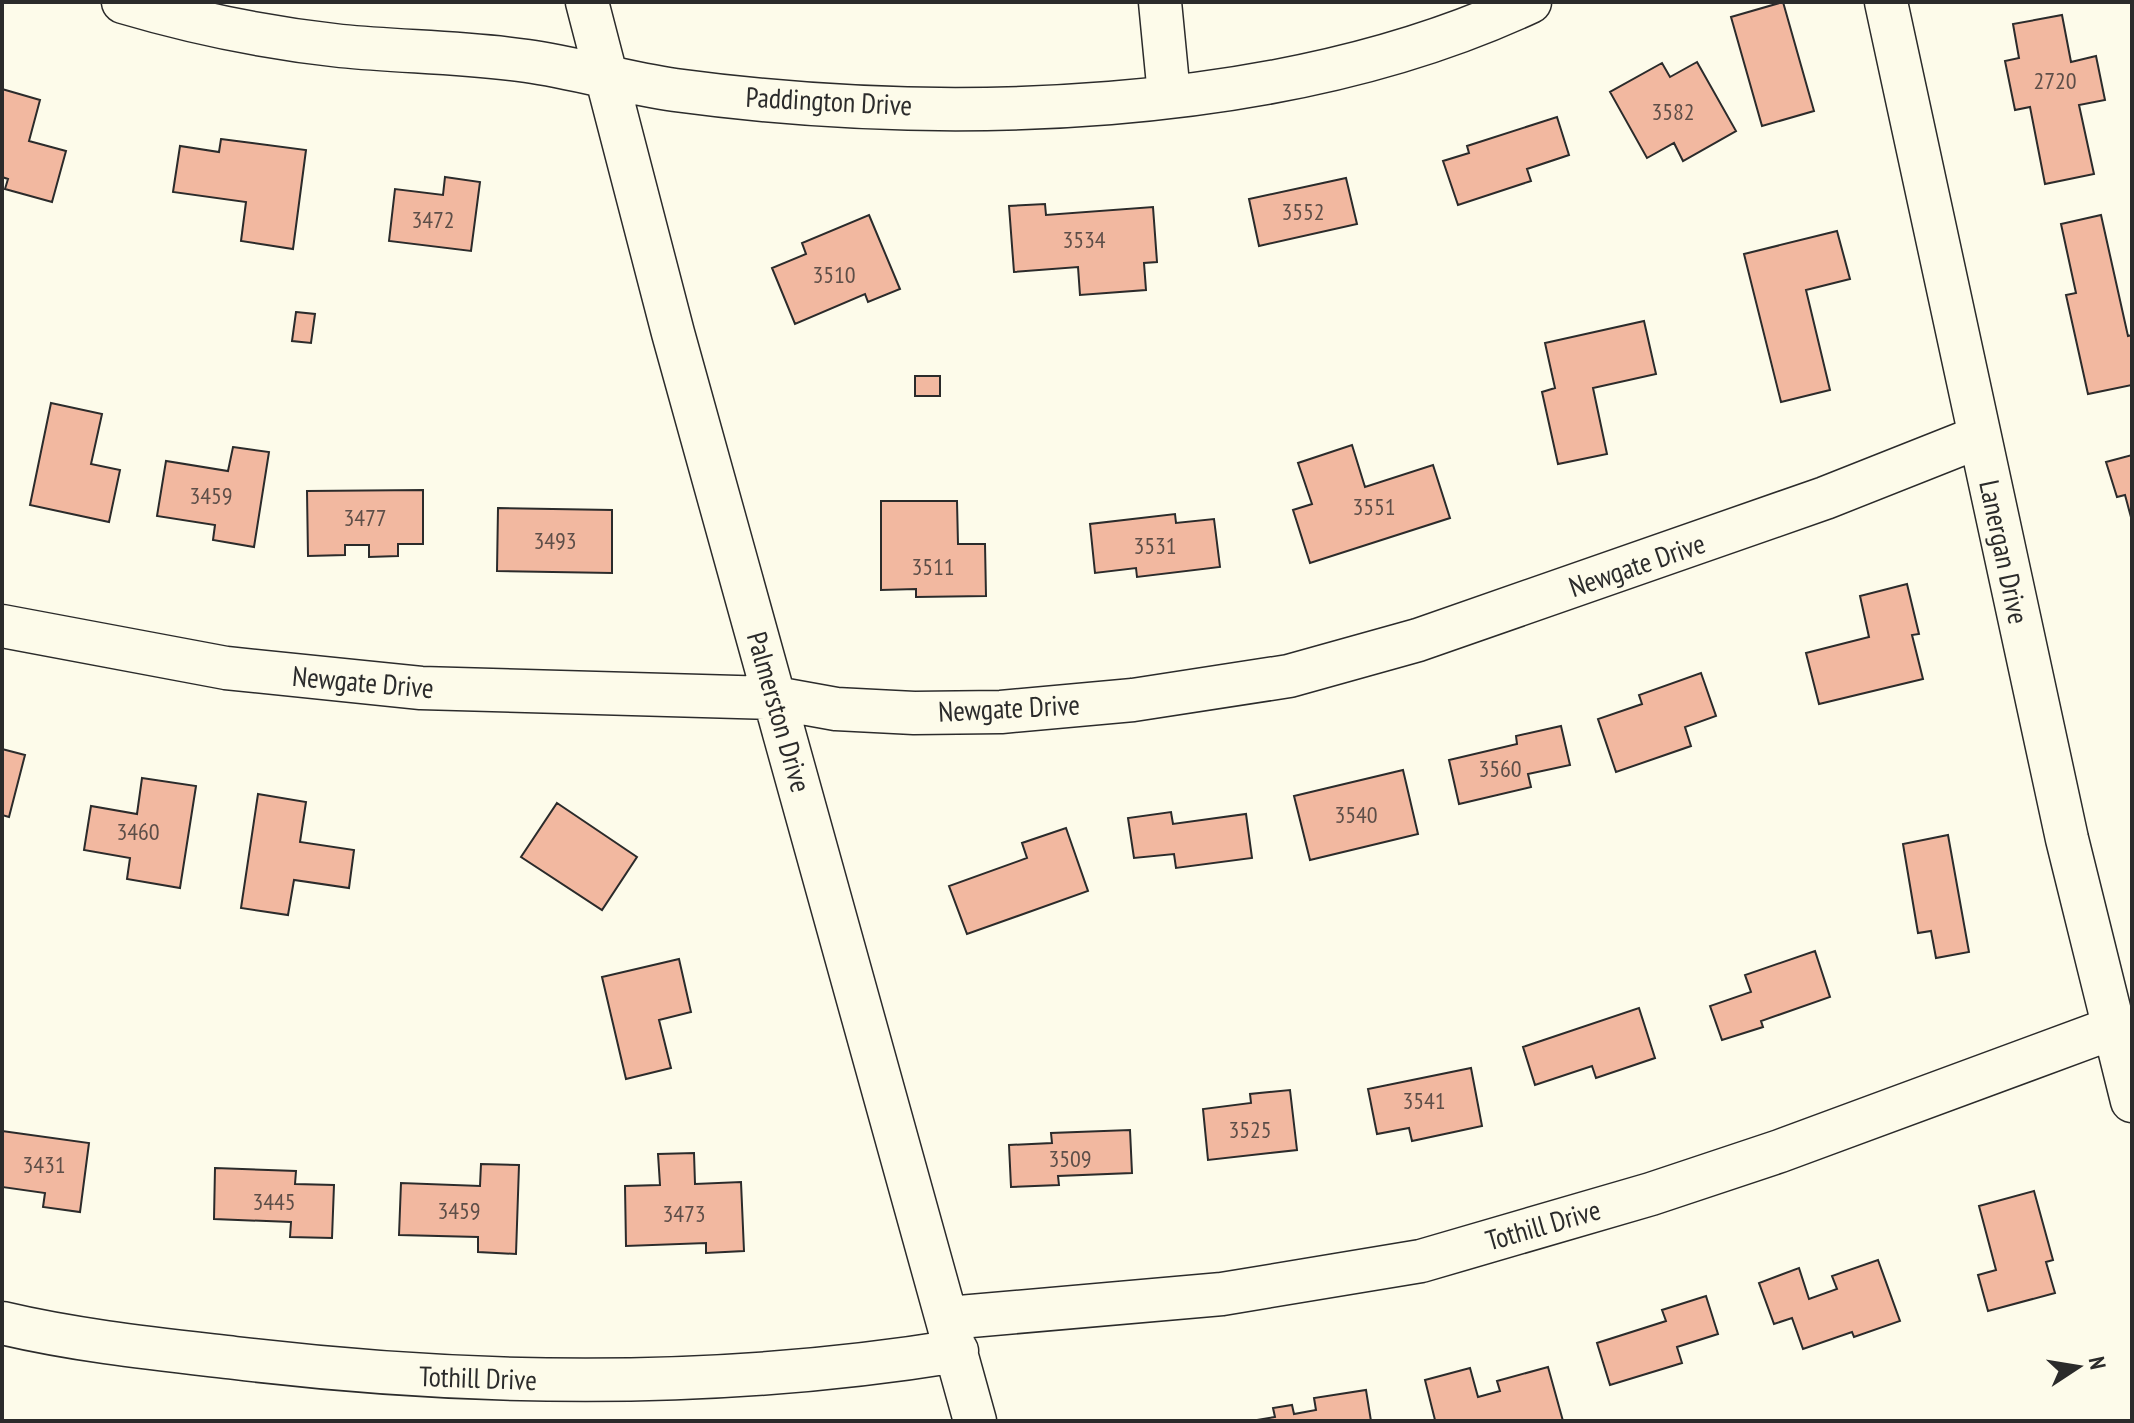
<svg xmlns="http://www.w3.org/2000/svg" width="2134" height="1423" font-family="'PT Sans Narrow',sans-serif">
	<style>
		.building { fill: #f2b8a0; stroke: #2b2b2b; stroke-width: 2 }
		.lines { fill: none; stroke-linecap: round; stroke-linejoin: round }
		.minor-casing { stroke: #2b2b2b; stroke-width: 45 }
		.minor { stroke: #fdfbea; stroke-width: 42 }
		.labels { text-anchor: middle; stroke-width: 6; stroke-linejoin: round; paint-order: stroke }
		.number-label { font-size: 24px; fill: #5d4e48 }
		.street-label { font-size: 28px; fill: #2b2b2b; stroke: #fdfbea }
	</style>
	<rect width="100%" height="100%" fill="#fdfbea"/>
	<path class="building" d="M1783,2L1814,111L1762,126L1731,17Z
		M2062,15L2071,62L2096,56L2105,100L2079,105L2094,174L2045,184L2030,107L2015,110L2005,61L2019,58L2013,24Z
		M1697,62L1736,131L1683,161L1674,143L1647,158L1610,92L1662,63L1670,77Z
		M2,89L40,100L29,141L66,151L52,202L5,189L8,179L2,177Z
		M1557,117L1569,155L1527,169L1531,181L1458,205L1443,161L1469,153L1467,146Z
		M221,139L306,150L293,249L241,241L246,202L173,192L180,146L219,152Z
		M445,177L480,182L471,251L389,241L395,189L443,195Z
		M1346,178L1357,224L1259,246L1249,199Z
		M1045,204L1046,215L1153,207L1157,262L1144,263L1146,290L1080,295L1078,267L1014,272L1009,206Z
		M869,215L900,289L868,302L865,294L795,324L772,268L806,254L802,243Z
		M2101,215L2128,336L2132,335V385L2088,394L2066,295L2076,293L2061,224Z
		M1837,231L1850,279L1806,290L1830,390L1781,402L1744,254Z
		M296,312L315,314L311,343L292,341Z
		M1644,321L1656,374L1593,388L1607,454L1558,464L1542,392L1555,388L1545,343Z
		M915,376H940V396H915Z
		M51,403L102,414L91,464L120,470L109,522L30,505Z
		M1352,445L1365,487L1433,465L1450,518L1310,563L1293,510L1312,504L1298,463Z
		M233,447L269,452L254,547L213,540L215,525L157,516L166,461L228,471Z
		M2132,455V521L2125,495L2117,497L2106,462Z
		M423,490V544H398V556L369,557V545H345V555L308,556L307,491Z
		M881,501H957L958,544H985L986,596L916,597V589L881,590Z
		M498,508L612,510V573L497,571Z
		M1175,514L1176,523L1214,519L1220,567L1137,577L1136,568L1095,573L1090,524Z
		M1907,584L1919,634L1912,635L1923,679L1819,704L1806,653L1869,637L1860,596Z
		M1701,673L1716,716L1685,727L1691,746L1616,772L1598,719L1642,704L1639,695Z
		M1561,726L1570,765L1528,774L1531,787L1459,804L1449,760L1517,744L1516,736Z
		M2,749L25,755L9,817L2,815Z
		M1403,770L1418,834L1310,860L1294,796Z
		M142,778L196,786L180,888L127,879L130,858L84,850L91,806L137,814Z
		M258,794L306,802L300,842L354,850L349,888L294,880L288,915L241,908Z
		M557,803L637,857L602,910L521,857Z
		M1171,812L1173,824L1246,814L1252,858L1176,868L1174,854L1134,858L1128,818Z
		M1066,828L1088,891L967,934L949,886L1027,858L1022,843Z
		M1948,835L1969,952L1936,958L1931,931L1918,933L1903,844Z
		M1815,951L1830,997L1761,1021L1763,1027L1722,1040L1710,1006L1751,992L1745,975Z
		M679,959L691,1012L659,1020L671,1068L626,1079L602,977Z
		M1639,1008L1655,1058L1596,1078L1592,1066L1535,1085L1523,1047Z
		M1471,1068L1482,1126L1412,1141L1409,1128L1377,1134L1368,1089Z
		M1290,1090L1297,1150L1208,1160L1203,1109L1251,1103L1250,1094Z
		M1130,1130L1132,1173L1058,1176L1059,1185L1011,1187L1009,1145L1052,1143L1051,1133Z
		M2,1131L89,1143L80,1212L43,1207L45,1193L2,1187Z
		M694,1153L695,1184L741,1182L744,1251L706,1253V1243L626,1246L625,1186L660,1185L658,1154Z
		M481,1164L519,1165L516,1254L478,1252V1237L399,1235L401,1183L480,1186Z
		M215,1168L296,1171L295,1184L334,1185L332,1238L290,1237L291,1222L214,1219Z
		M2034,1191L2053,1260L2046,1262L2055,1293L1988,1311L1978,1275L1996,1270L1979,1206Z
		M1878,1260L1900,1321L1854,1337L1852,1332L1803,1349L1792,1318L1774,1324L1759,1283L1799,1268L1809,1299L1837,1289L1832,1276Z
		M1706,1296L1718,1334L1677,1347L1682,1363L1610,1385L1597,1343L1666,1321L1662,1310Z
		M1548,1367L1563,1421H1431L1435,1420L1425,1380L1470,1368L1478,1397L1500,1391L1497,1381Z
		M1366,1390L1371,1421H1251L1275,1417L1273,1408L1292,1405L1294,1414L1316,1410L1314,1398Z"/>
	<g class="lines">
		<defs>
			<path id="minor" d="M123,2C194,23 267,38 341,46C403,52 466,52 527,61C577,68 625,83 675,90C943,126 1282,118 1530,2
				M587,2L673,333L975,1421
				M1160,2L1169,95
				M1886,2L2067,839L2132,1101
				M2,626L226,668L421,688L775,698L836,709L914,713L1001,712L1133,700L1289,676L1418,640L1825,498L1979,437
				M948,1318L1222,1294L1421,1261L1651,1194L1780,1151L2113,1028
				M2,1323C78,1341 157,1349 235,1358C476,1387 717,1390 957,1351"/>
		</defs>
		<use href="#minor" class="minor-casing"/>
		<use href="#minor" class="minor"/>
	</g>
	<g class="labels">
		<g class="number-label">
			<text x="2055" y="89">2720</text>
			<text x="1673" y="120">3582</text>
			<text x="1303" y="220">3552</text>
			<text x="433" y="228">3472</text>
			<text x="1084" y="248">3534</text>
			<text x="834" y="283">3510</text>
			<text x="211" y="504">3459</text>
			<text x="1374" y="515">3551</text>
			<text x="365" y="526">3477</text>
			<text x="555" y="549">3493</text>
			<text x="1155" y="554">3531</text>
			<text x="933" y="575">3511</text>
			<text x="1500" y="777">3560</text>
			<text x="1356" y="823">3540</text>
			<text x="138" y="840">3460</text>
			<text x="1424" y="1109">3541</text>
			<text x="1250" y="1138">3525</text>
			<text x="1070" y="1167">3509</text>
			<text x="44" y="1173">3431</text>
			<text x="274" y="1210">3445</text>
			<text x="459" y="1219">3459</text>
			<text x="684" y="1222">3473</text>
		</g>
		<g class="street-label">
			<text transform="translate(829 101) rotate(3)" y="10">Paddington Drive</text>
			<text transform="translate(2004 552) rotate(78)" y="10">Lanergan Drive</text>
			<text transform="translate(1637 565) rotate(-19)" y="10">Newgate Drive</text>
			<text transform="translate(363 682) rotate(5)" y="10">Newgate Drive</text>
			<text transform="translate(1009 708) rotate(-3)" y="10">Newgate Drive</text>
			<text transform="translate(779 712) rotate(74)" y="10">Palmerston Drive</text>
			<text transform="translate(1543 1225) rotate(-16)" y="10">Tothill Drive</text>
			<text transform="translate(478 1378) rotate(2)" y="10">Tothill Drive</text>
		</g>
	</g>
	<rect width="2134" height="1423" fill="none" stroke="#2b2b2b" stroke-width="8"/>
	<g transform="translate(2078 1367) rotate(78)" stroke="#fdfbea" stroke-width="6" paint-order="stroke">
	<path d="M0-6L14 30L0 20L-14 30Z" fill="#2b2b2b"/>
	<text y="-12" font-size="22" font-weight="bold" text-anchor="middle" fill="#2b2b2b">N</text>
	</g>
</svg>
